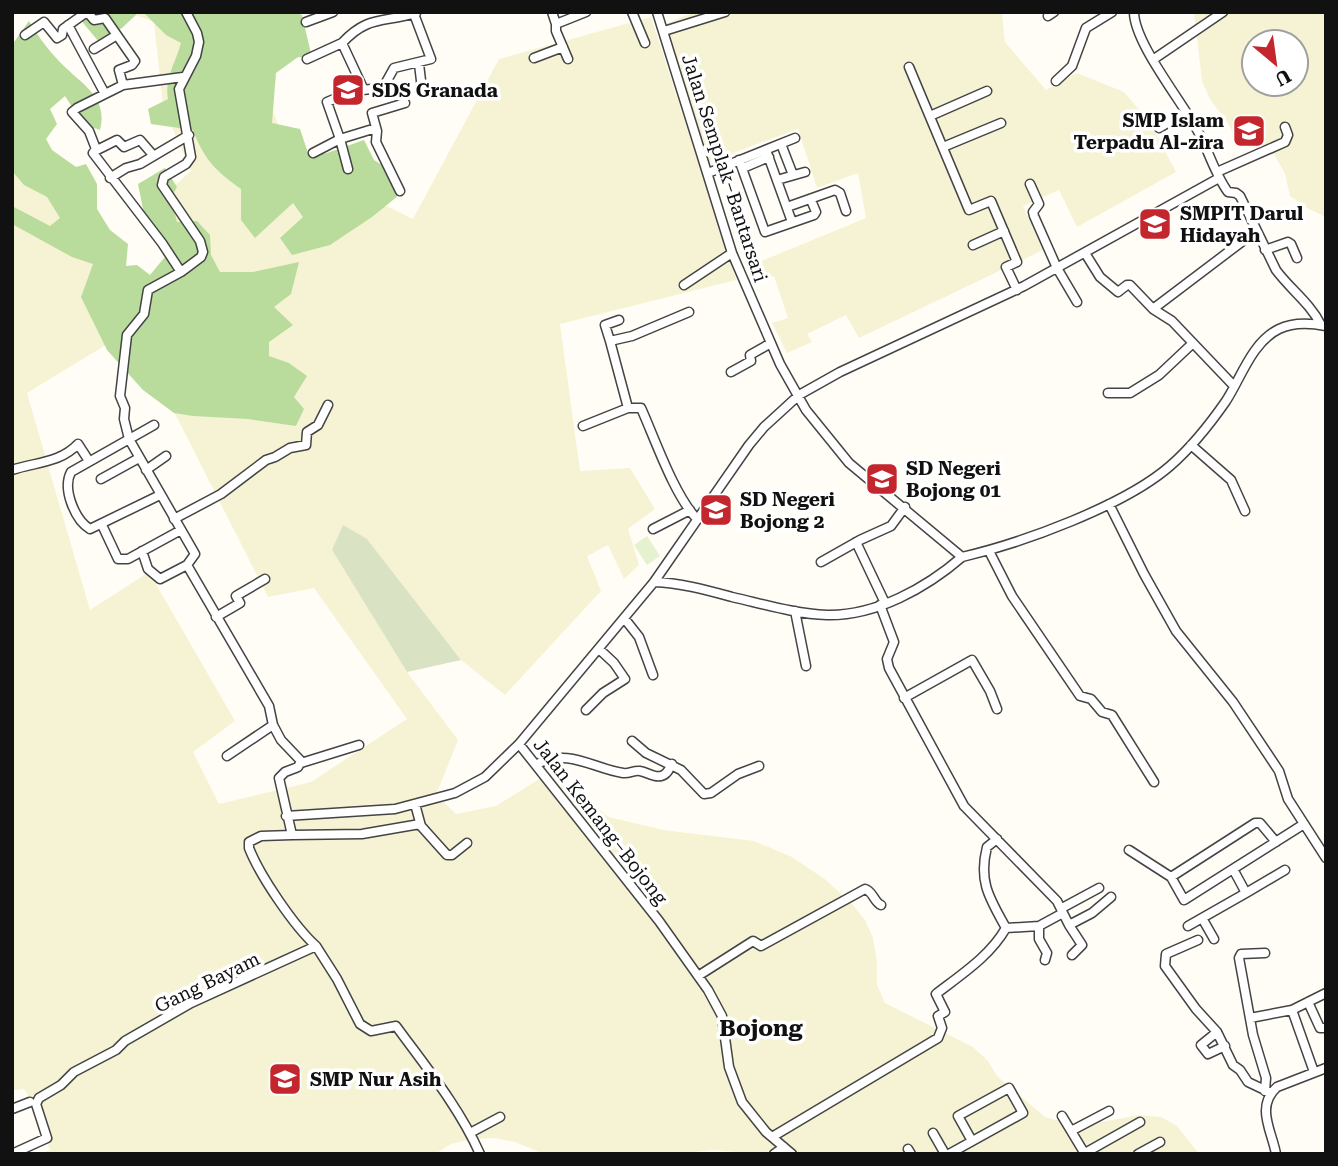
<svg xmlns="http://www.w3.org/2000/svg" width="1338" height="1166" font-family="'Roboto Serif',serif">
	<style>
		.farmland { fill: #f6f3d4; fill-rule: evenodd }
		.forest { fill: #b9dc9c }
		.cemetery { fill: #d9e3c4 }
		.pitch { fill: #e6f2cf }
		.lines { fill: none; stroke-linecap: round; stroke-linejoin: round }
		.street-casing { stroke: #444; stroke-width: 11 }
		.street { stroke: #fff; stroke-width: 8 }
		.labels { text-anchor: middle; stroke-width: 7; stroke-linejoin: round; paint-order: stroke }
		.poi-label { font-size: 19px; font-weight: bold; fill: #111; stroke: #fff; text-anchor: start }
		.street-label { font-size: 19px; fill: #111; stroke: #fff }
		.quarter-label { font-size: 23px; font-weight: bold; fill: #111; stroke: #fff }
	</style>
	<rect width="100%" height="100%" fill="#fffdf5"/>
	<path class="farmland" d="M127,12H263L260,81L308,195L366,196L413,219L499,59L651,17L736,280L560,324L580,471L630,468L655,509L628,529L639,565L624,579L608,545L587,556L601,591L505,695L461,660L367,539L332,550L407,672L458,740L436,795L456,814L496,806L549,773L609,817L663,830L754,841L792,857L826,880L853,905L865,920L873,938L877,962V985L885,1003L973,1047L988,1061L997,1076L1045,1117L1080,1126L1139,1115L1161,1117L1177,1126L1199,1154H758L715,1150L671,1154H544L515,1142L495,1138L472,1139L451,1144L435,1154H40L50,1150L31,1100L24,1089L12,1090V113L113,291L201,295L154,204L191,171L163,106L154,22ZM132,329L268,597L314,588L407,719L311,782L219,804L193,752L235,721L149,572L90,610L27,393Z
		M695,12H1003L1002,14L1005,42L1046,90L1077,73L1124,92L1149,121L1176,172L1077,227L1059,190L1023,206L1043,250L859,338L846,315L807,334L812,342L787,353L772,323L788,318L774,276L753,284L747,267L866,218L858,173L817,188L798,129L709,162L665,24Z
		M1194,12H1326V217L1309,209L1290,196L1285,174L1274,154L1237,140L1226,120L1211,101L1202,81ZM1254,42H1296V84H1254Z"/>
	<path class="forest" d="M74,12H139L122,28L99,42Z
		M143,12H295L302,15L312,58L298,57L276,73L272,123L300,129L309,156L327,153L364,140L374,160L393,172L404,191L372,217L330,245L292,255L280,238L303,217L293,203L255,238L241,220V189C216,171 204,160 193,130L151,124L148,109L168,99C164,79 176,62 181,43L166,35Z
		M29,21C39,38 52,55 66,68C85,86 108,99 100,130L83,124L65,96L50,109L57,124L46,139L52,150L76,167L86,164L97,184V209L110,230L128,244L126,266L137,265L150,275L169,252L144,214L138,184L165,168L177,187L171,198L177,222L197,221L210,235L211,255L220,272H253L299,262L291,294L274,307L293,325L269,342V356L289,363L307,376L294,397L304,409L296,426L248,419L193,416L174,413L143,390L107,350L81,297L93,264L72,257L12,224V206L50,226L60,218L47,197L24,185L12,171V45Z"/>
	<path class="cemetery" d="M343,525L367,539L461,660L407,672L332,550Z"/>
	<path class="pitch" d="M647,536L660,556L647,565L634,545Z"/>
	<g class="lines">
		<defs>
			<path id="street" d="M552,12L556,24L586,12
				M632,12L645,43
				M657,12L732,253L780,364L806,410L849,463L962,557C1022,543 1124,506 1170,466C1192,447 1210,424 1226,401C1241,378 1252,342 1279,329C1293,322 1311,323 1326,326
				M1134,12C1134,42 1180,99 1196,128C1208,148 1214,173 1228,192L1236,193L1240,196L1276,270C1290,289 1310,303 1321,325
				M1048,16L1054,12
				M306,22L333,12
				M556,24V31L568,59
				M68,25L105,94
				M664,31L725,12
				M25,35L44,22L57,38L62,35L63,29L84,14H89L94,20L105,18L135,61L132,65L119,70L123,85
				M94,49L117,35
				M534,58L563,47
				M307,59L342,43
				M1154,59L1223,12
				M419,64L422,89
				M909,67L969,210L991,201L1017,262L1006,267L1017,290
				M183,77L123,85L77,108L72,112L89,131L96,149L93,153L162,243L181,272L148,290L144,314L127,335L120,396L125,408L124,419L129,439L195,554L187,565L269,706L273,725L281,740L301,761L298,767L285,772L279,778L292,835L362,834L420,824
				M1056,81L1072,66L1086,28L1112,12
				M363,88L342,43C368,15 383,23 416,13
				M930,116L987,91
				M1159,128L1186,112
				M781,144L793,175
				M943,147L1001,123
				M766,150L792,222
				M95,151L117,140L124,147L140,140L153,155
				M313,153L340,139L327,102L353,91L381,88L384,86L394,68L431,59L414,14
				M739,160L765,232L814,215L816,212L811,200
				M743,168L769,157
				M348,169L340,139L376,128
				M1217,172L1285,142L1288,135L1285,127
				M708,173L795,138
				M110,178L126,168L140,164L189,135
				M777,180L805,172
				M1030,184L1039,204L1033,212L1034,216L1057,268L1077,302
				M400,191L376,142L377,131L372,113L405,103
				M787,207L835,190L840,193L846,211
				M973,245L1004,231
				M1265,250L1288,242L1291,244L1297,258
				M1085,253L1100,277L1118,292L1127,285H1130L1153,309L1172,321L1234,386
				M181,272L201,257L203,252L200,241L162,185L164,177L186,164L191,157L179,89L196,56L199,42L197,33L186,12
				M684,285L732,253
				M1153,309L1256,231
				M689,312L632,336L610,341L628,408H641C655,439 674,495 697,519
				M610,341L605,325L619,320
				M731,372L751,361L750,355L771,343
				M1108,393H1130L1159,375L1193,343
				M154,425L71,472C62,489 75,520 90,529L160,495
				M583,426L628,408
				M1191,445L1231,480L1245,511
				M12,470C36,462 60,463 78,444L89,461
				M146,470L166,456
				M101,479L139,458
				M1109,504L1144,574L1176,631L1233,702L1279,771L1288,799L1326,858
				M174,519L221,494L266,460L275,457L290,448L306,445L307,432L318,425L328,405
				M102,525L118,559H128L181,530
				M653,529L690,510
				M856,542L885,603
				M142,551L148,569L160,579L187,565
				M989,551L1012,596L1080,696L1091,699L1102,712L1112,715L1154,782
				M821,562L860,540L891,526L905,507
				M654,582C681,583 706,590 732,597C763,604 796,614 827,615C876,616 926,588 962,557
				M880,605L894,642L887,659L889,668L964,806L1057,901L1069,925L1092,913L1111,897
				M795,611L806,666
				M216,617L240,603L236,596L265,579
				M624,618L639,637L653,675
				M904,698L972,660L990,691L997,709
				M586,710L603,693L625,679L614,663L599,649
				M632,741L646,753L681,770L704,794L711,793L738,774L759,766
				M519,744L659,921L708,990L722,1016L729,1067L742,1102L766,1132L792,1154
				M227,756L273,725
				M301,763L359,745
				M537,764C570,748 591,768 623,773C629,774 634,770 640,771C647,772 654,778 661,776C667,775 669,769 672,764
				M415,804L421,826L447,855H452L467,843
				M286,816L395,809L455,793L485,777L519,744L654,582L749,445L764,427L799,395L840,372L1024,286L1219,178
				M997,839L987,847C978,882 990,899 1006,928
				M1276,842L1260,823H1255L1171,877L1184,900L1304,824
				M1129,850L1171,877
				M1233,869L1246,893L1285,870
				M1062,908L1099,888
				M1202,918L1214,939
				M1069,925L1082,945L1072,955
				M1039,926V939L1047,953L1045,960
				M1188,926L1246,893
				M1198,940L1166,954L1165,966L1196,1009L1217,1032L1233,1065L1240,1070L1248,1082L1271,1093
				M316,946L337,979L360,1024L371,1031L396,1026C426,1067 459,1107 480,1154
				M1265,953L1241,954L1239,958L1253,1035L1266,1078L1265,1091
				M698,976L753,941L761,946L865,889C873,891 874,902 881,905
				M1308,1002L1320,1028H1326
				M1292,1010L1314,1072
				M1250,1018L1292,1010L1326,993
				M1217,1032L1201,1045L1208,1054L1225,1046
				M12,1109L30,1102
				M1062,1116L1085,1154
				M1071,1131L1109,1111
				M470,1133L500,1117
				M933,1133L945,1154
				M772,1137L938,1038L942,1028L938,1016L945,1012L936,994C962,974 990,956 1006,928L1039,926L1063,913
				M908,1149L911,1154
				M1085,1153L1140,1122
				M12,1154L47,1138L36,1104L39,1098L61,1085L74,1072L116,1050L125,1041L191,1003L316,946C294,926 260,876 249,848V842L261,836L292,835
				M774,1154L784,1147
				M949,1154L1023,1113L1009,1088L958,1116L972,1141
				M1138,1154L1160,1142
				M1276,1154C1272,1131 1255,1107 1277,1087L1326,1068"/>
		</defs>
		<use href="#street" class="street-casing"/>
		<use href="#street" class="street"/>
	</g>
	<defs>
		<symbol id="school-square" viewBox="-11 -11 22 22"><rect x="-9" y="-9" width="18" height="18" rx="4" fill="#c4262e" stroke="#fff"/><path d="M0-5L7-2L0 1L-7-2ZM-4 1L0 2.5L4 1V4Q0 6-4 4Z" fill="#fff"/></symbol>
	</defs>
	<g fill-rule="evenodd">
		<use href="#school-square" x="329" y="71" width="38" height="38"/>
		<use href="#school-square" x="1230" y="112" width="38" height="38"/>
		<use href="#school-square" x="1136" y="205" width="38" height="38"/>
		<use href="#school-square" x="863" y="460" width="38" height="38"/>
		<use href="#school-square" x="697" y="491" width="38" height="38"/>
		<use href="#school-square" x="266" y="1060" width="38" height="38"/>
	</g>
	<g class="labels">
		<g class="poi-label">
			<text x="372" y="97">SDS Granada</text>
			<text x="1224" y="127" text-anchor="end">SMP Islam<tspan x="1224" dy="22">Terpadu Al-zira</tspan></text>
			<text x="1180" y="220">SMPIT Darul<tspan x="1180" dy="22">Hidayah</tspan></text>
			<text x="906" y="475">SD Negeri<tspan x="906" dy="22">Bojong 01</tspan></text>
			<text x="740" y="506">SD Negeri<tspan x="740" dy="22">Bojong 2</tspan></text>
			<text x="310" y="1086">SMP Nur Asih</text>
		</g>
		<g class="street-label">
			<text transform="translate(725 168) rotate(72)" y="7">Jalan Semplak–Bantarsari</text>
			<text transform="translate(601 821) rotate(52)" y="7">Jalan Kemang–Bojong</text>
			<text transform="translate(207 982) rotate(-26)" y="7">Gang Bayam</text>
		</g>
		<g class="quarter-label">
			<text x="761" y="1036">Bojong</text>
		</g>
	</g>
	<rect width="1338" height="1166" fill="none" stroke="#111111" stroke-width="28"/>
	<g transform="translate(1275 63) rotate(151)"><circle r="33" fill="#ffffff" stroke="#a0a0a0" stroke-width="2"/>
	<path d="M0-5L12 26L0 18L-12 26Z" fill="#c4262e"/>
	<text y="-10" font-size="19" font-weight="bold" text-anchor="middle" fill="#111111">U</text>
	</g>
</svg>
